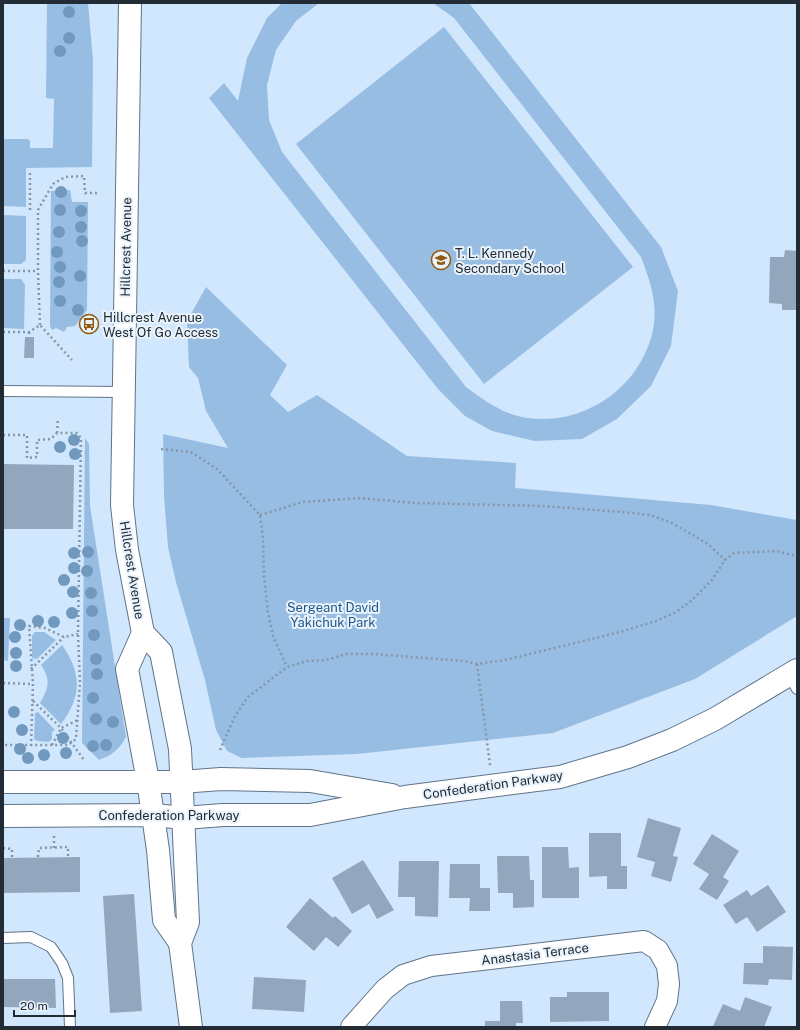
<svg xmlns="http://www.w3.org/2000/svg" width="800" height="1030" font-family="'Public Sans',sans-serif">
  <rect width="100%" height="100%" fill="#d0e7fe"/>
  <g fill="#98bde3">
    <polygon points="47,3 88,3 93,60 92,167 26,168 26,207 3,206 3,139 28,139 30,141 30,148 53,148 54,99 46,98"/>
    <path d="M282 3H319L296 21 276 50 267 85 269 120 282 152 466 387C485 401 504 415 528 418 587 426 645 384 654 324 657 300 649 278 641 257L454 18 433 3H469L661 247 678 291 671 346 651 386 617 419 582 439 535 441 492 431 465 416 438 389 209 98 224 83 238 101 247 58 267 18Z"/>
    <polygon points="444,27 633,267 484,384 296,144"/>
    <polygon points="70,190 72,202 88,202 87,310 75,326 67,327 64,332 56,328 52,330 50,326 51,191"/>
    <polygon points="3,215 26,216 26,260 21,264 3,264"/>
    <polygon points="3,279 21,279 25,285 24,329 3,328"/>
    <polygon points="206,287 287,365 270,395 288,412 317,395 407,456 516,463 515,488 711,505 797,520 797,616 695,679 553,733 357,754 242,758 227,751 216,730 205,680 176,582 168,547 164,496 163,434 228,448 206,411 198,378 189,367 187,321"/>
    <path d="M85 438 89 444 90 506 126 737C119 750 112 755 99 760L82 743Z"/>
    <polygon points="3,618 10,618 8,661 3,660"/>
    <polygon points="35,632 44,632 56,640 37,659 32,658 32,636"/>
    <path d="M62 645C82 673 82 697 61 724L40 703C49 688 51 680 41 665Z"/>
    <polygon points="38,712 55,730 52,732 52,739 49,742 37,741 34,739 35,713"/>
  </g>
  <g fill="#92a7bd">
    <polygon points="785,250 797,251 797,310 782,310 782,304 769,303 770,257 784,257"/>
    <polygon points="25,337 34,337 34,358 24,358"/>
    <polygon points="3,464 74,465 73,529 3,529"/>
    <polygon points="648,818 681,828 673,856 678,857 671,882 651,876 655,862 637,857"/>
    <polygon points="589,833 621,833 621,866 627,866 627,889 607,889 607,876 589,877"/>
    <polygon points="712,834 739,851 723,877 729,881 717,900 699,889 709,874 693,864"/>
    <polygon points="542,847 568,847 569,868 579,867 579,898 542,898"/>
    <polygon points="497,856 529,856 530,880 534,880 534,907 513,908 513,893 498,893"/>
    <polygon points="80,857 80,892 3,893 3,858"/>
    <polygon points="363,860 394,910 377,919 369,904 352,914 332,878"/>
    <polygon points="399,861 439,861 438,917 415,916 415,897 398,897"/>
    <polygon points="450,864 480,864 480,888 490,888 490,911 469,911 470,898 449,898"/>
    <polygon points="768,885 786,912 757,932 747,917 736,924 723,905 747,890 751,896"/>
    <polygon points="134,894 142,1011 110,1013 103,896"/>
    <polygon points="310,898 333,918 335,916 352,931 338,947 326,937 314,951 286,927"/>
    <polygon points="763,946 793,947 792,980 769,979 768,985 743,984 744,963 763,963"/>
    <polygon points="254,977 306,980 304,1012 252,1009"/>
    <polygon points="3,979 55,979 56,1008 3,1007"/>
    <polygon points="567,992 609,992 609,1021 550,1022 550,997 567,997"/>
    <polygon points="745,997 772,1007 764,1027 713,1026 723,1004 740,1011"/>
    <polygon points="500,1001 522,1001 523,1023 516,1023 516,1027 485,1027 485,1021 500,1021"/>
  </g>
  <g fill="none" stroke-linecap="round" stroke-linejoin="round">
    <g stroke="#607488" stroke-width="12">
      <g id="lane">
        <polyline points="3,391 124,392"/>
        <polyline points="789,675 797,689"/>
        <polyline points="3,938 31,937 51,947 62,963 68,978 70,1027"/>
      </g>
    </g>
    <g stroke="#607488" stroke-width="22">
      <polyline id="street" points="351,1027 385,989 403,975 431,966 644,941 658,950 667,966 669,984 667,1001 655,1027"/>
    </g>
    <g stroke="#607488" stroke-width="24">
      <g id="secondary">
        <polyline points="130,3 122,505 127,550 143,633 161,652 180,749 188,922 180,943 191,1027"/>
        <polyline points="143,633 127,669 148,781 158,850 164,920 180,943"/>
        <polyline points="3,782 181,782 221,779 310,781 392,795"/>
        <polyline points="3,816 153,815 184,818 223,815 310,815 405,797 560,777 628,757 672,740 715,719 797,670"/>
      </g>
    </g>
    <g stroke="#8596a7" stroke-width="2.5" stroke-dasharray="2 3" stroke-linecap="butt">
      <polyline points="30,210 30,171"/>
      <polyline points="3,271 38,271"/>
      <polyline points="40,325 38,271 38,210 53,184 65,177 84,176 85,193 97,193"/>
      <polyline points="3,332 29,332 40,325 72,360"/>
      <polyline points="29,332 29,337"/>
      <polyline points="57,433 58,418"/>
      <polyline points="3,435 27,435 27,458 37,457 37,440 51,439 57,433 77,433 81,438 78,634 80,683 76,739 68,745 3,745"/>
      <polyline points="161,449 191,452 217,469 260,515 263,538 264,576 268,612 273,636 287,667"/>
      <polyline points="260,515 303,502 360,498 414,503 543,506 622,512 650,515 672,523 708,544 725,560"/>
      <polyline points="477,664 490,765"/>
      <polyline points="31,669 64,637"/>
      <polyline points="3,683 33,684"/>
      <polyline points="33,701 61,728 84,760"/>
      <polyline points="52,745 61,728 78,720"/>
      <polyline points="31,746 33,684 29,626 45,628 64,637 78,634"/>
      <polyline points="220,750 235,716 248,697 287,667 307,661 326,660 347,654 374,654 464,661 477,664 505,660 620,632 656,621 676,612 691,601 712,580 725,560 734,553 776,551 797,556"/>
      <polyline points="54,836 54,848"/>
      <polyline points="3,848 12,849 12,857"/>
      <polyline points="38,857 39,848 68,847 68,857"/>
    </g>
    <use href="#lane" stroke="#fff" stroke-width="10"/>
    <use href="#street" stroke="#fff" stroke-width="20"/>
    <use href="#secondary" stroke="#fff" stroke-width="22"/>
  </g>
  <g fill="#7199be">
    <circle cx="69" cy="12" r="6"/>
    <circle cx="69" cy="38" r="6"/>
    <circle cx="60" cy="51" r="6"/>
    <circle cx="61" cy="192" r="6"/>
    <circle cx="60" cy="210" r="6"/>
    <circle cx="81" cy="211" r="6"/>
    <circle cx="81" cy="227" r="6"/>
    <circle cx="59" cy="232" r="6"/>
    <circle cx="82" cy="241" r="6"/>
    <circle cx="57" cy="252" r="6"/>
    <circle cx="60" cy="267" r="6"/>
    <circle cx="80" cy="276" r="6"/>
    <circle cx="59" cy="282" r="6"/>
    <circle cx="60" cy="301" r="6"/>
    <circle cx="78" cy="310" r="6"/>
    <circle cx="74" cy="440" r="6"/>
    <circle cx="60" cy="447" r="6"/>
    <circle cx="75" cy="454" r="6"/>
    <circle cx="88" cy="552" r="6"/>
    <circle cx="74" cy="553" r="6"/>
    <circle cx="74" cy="568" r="6"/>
    <circle cx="87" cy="571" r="6"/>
    <circle cx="64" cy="580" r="6"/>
    <circle cx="73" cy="592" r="6"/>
    <circle cx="91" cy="593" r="6"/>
    <circle cx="92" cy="611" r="6"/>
    <circle cx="72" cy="613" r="6"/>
    <circle cx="38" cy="621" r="6"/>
    <circle cx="54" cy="622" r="6"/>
    <circle cx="20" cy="625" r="6"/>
    <circle cx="94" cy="635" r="6"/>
    <circle cx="15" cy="637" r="6"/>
    <circle cx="16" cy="653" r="6"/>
    <circle cx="96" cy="659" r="6"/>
    <circle cx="16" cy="666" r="6"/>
    <circle cx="97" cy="674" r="6"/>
    <circle cx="93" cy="698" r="6"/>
    <circle cx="14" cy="712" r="6"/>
    <circle cx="96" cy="719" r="6"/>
    <circle cx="113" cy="722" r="6"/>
    <circle cx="22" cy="730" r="6"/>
    <circle cx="63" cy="738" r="6"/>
    <circle cx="106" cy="745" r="6"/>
    <circle cx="93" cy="746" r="6"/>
    <circle cx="20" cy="749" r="6"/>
    <circle cx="66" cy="753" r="6"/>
    <circle cx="44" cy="755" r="6"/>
    <circle cx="28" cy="758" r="6"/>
  </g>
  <defs>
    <g id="school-ring" transform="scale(1)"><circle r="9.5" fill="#e9f3fc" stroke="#905b0e" stroke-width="1.5"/><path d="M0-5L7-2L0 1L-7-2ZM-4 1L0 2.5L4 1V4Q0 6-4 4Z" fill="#905b0e"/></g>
    <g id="bus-ring" transform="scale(1)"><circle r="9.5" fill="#e9f3fc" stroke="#905b0e" stroke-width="1.5"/><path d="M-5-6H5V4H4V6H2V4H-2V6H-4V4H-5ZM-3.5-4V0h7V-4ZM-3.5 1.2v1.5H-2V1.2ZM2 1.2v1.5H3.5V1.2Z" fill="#905b0e"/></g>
  </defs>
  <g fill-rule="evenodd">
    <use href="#school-ring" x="441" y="260"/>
    <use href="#bus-ring" x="89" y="324"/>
  </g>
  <g text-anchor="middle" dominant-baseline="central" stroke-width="4" stroke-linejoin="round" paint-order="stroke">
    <g font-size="13" fill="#232c35" stroke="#e9f3fc">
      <text transform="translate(126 247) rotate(-89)">Hillcrest Avenue</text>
      <text transform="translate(132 570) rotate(81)">Hillcrest Avenue</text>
      <text transform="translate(493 785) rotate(-8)">Confederation Parkway</text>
      <text x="169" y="815">Confederation Parkway</text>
      <text transform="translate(535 954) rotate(-7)">Anastasia Terrace</text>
    </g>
    <g font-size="13" fill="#232c35" stroke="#e9f3fc" text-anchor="start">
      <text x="455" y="253">T. L. Kennedy<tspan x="455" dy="15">Secondary School</tspan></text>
      <text x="103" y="317">Hillcrest Avenue<tspan x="103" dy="15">West Of Go Access</tspan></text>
    </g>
    <g font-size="13" fill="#23598a" stroke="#e9f3fc">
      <text x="333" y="607">Sergeant David<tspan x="333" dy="15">Yakichuk Park</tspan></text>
    </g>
  </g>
  <rect width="800" height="1030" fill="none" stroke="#232c35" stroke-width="8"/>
  <path d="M14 1010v6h61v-6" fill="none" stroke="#232c35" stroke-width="2"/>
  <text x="20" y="1010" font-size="12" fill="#232c35" stroke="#e9f3fc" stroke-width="3" paint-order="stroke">20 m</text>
</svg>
